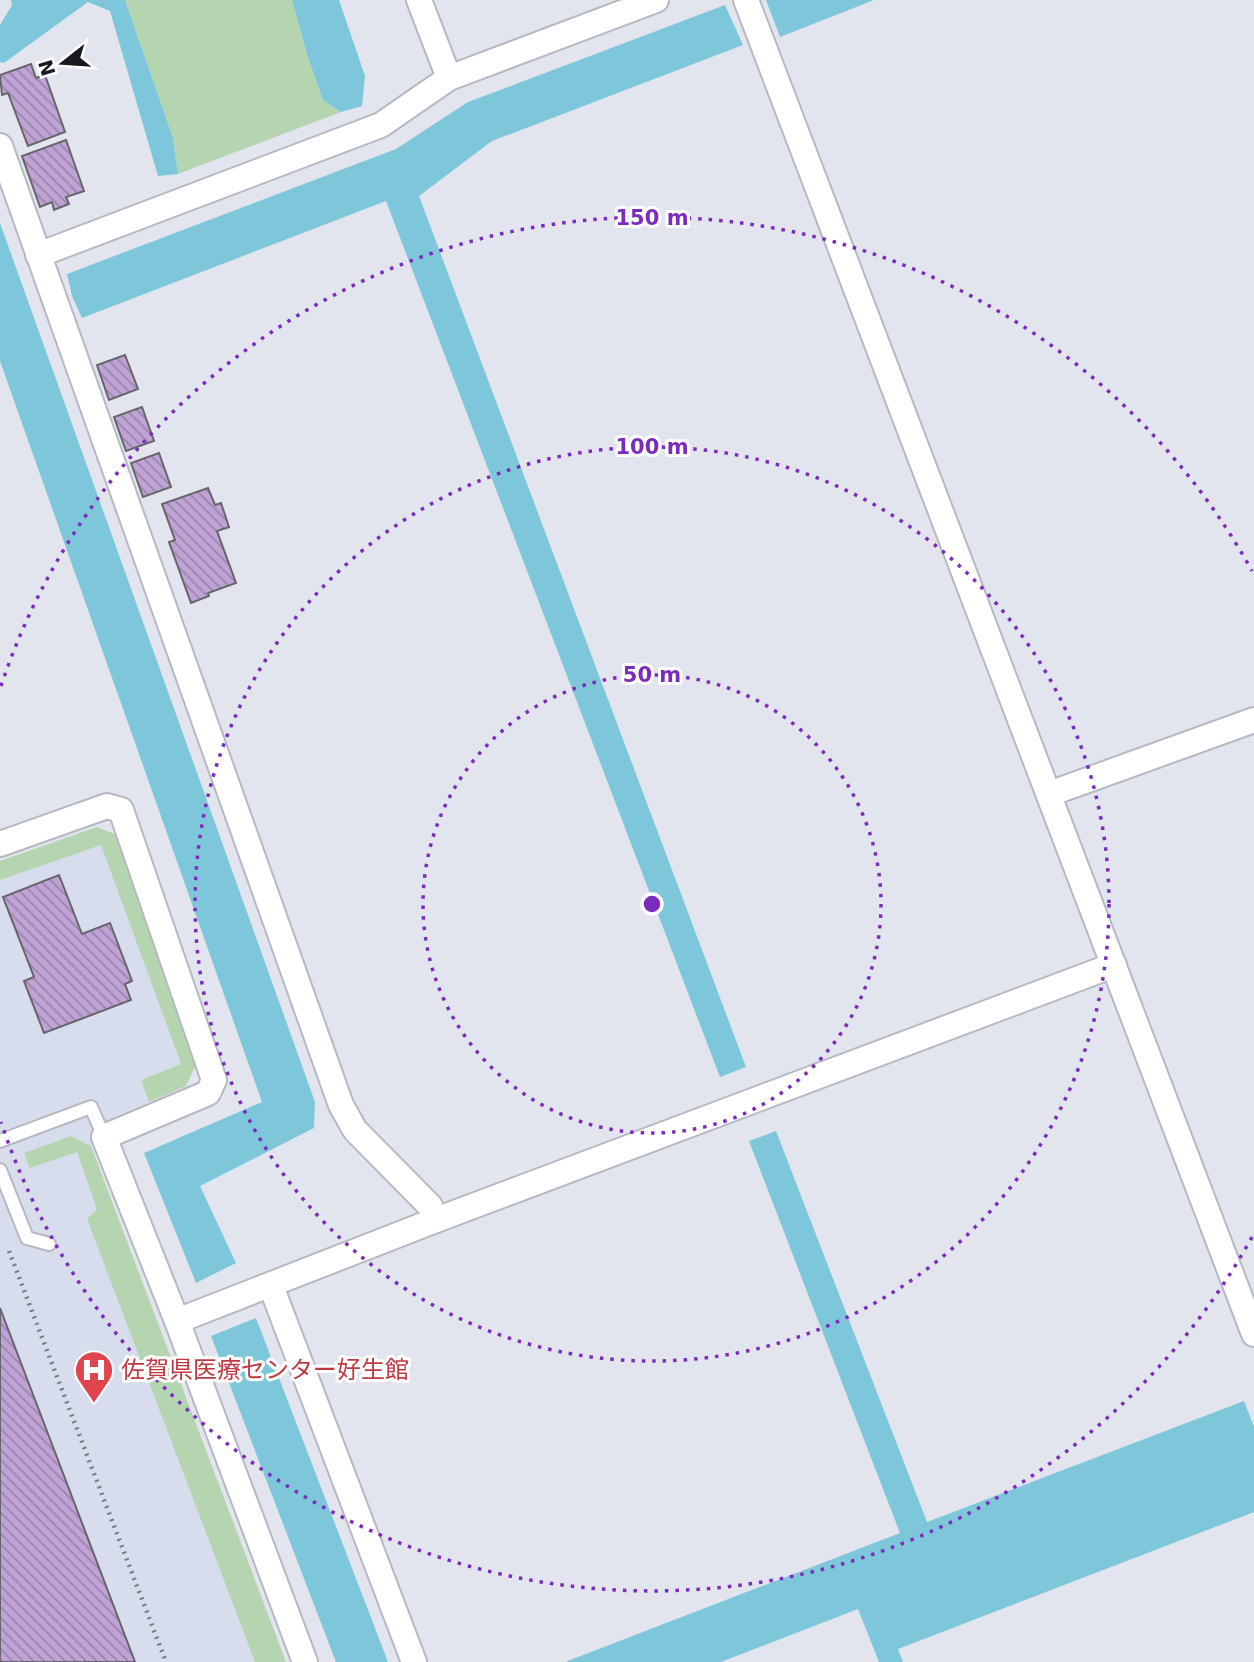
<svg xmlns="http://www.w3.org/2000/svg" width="1254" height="1662" font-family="'DejaVu Sans','Noto Sans JP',sans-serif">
  <defs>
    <pattern id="building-back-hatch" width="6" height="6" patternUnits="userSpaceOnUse" patternTransform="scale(1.75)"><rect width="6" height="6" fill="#bfa3d5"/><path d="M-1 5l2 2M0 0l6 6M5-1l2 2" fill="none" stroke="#9a84ac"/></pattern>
  </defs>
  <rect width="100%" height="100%" fill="#e2e5ed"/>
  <polygon fill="#d8dded" points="97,827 197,1062 186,1086 117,1115 91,1146 286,1662 0,1662 0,861"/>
  <g fill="#b5d5b1">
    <polygon points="125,0 292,0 308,58 323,100 341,112 178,174 173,138"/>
    <polygon points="97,827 117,835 197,1062 186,1086 149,1102 141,1080 181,1064 101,845 0,880 0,861"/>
    <polygon points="71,1136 91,1146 286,1662 255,1662 87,1219 97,1209 77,1152 30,1168 24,1153"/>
  </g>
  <g fill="#7ec7da">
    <polygon points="11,0 125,0 173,138 178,174 158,176 110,11 88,2 4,63 0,62 0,25 12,5"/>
    <polygon points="292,0 339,0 365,76 362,106 341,112 323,100 308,58"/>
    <polygon points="766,0 874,0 780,37"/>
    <polygon points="725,5 743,45 492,141 419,196 746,1067 720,1077 386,201 82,318 72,296 67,274 396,149 468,102"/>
    <polygon points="0,223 315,1102 314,1128 200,1186 236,1263 196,1283 144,1153 262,1102 0,361"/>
    <polygon points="776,1131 927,1522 1244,1401 1254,1427 1254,1512 898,1649 903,1662 879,1662 858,1609 721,1662 565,1662 900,1533 749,1141"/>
    <polygon points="256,1318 388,1662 336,1662 211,1336"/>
  </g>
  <g fill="url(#building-back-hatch)" stroke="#68646b" stroke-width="2">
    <polygon points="31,64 36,78 45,75 65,132 28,146 8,93 2,95 0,75"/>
    <polygon points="66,140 84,191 66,197 69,204 54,210 52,202 40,207 22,156"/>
    <polygon points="125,355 138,389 109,400 97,365"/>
    <polygon points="142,407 154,441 126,451 114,417"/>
    <polygon points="159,453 171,487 143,497 131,463"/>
    <polygon points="208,488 215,505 221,503 229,527 217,531 236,583 208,593 209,596 191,603 169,542 175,540 162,504"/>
    <polygon points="59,875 82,934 110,923 132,981 125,984 131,1000 44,1033 24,981 34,977 3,897"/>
    <polygon points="0,1308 135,1662 0,1662"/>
  </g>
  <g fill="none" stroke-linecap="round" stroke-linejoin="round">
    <g stroke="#b6b9c1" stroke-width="16">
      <g id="service">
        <polyline points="0,1141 91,1107 104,1137"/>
        <polyline points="0,1170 27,1238 49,1244"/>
      </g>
    </g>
    <g stroke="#b6b9c1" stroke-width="28">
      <g id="minor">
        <polyline points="419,0 449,78"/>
        <polyline points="746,0 1254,1334"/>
        <polyline points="0,146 341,1105 355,1130 430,1206 436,1220"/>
        <polyline points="38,255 381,125 449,78 656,0"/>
        <polyline points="1049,794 1254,720"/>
        <polyline points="0,844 107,806 121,810 214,1080 208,1093 104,1137 177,1321 305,1662"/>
        <polyline points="271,1286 414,1662"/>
        <polyline points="177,1321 436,1220 1114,965"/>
      </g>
    </g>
    <polyline stroke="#7a7c82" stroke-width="4.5" stroke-dasharray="2 5" stroke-linecap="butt" points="9,1251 166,1662"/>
    <use href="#service" stroke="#fff" stroke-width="12"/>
    <use href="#minor" stroke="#fff" stroke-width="24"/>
  </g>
  <g fill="none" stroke="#7b2cbf" stroke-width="3.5" stroke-dasharray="3.5 7">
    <circle cx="652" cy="904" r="229"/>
    <circle cx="652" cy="904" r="457"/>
    <path d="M1252 1237A686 686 0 0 1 1 1122M1 686A686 686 0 0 1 1252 571"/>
  </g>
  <defs>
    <g id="hospital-pin" transform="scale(2.0125)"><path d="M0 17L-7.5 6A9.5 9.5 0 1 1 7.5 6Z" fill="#e0444e" stroke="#fff"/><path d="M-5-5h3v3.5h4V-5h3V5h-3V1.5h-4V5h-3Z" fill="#fff"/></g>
  </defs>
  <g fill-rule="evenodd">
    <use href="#hospital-pin" x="94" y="1370"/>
  </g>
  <g text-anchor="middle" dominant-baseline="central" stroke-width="6" stroke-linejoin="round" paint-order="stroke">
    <g font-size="24" fill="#be3a42" stroke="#fff" text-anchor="start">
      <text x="121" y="1370">佐賀県医療センター好生館</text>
    </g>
  </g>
  <circle cx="652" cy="904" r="10" fill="#7b2cbf" stroke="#fff" stroke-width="3.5"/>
  <g font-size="21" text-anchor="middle" font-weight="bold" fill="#7b2cbf" stroke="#fff" stroke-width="6" stroke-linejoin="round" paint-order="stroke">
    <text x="652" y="225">150 m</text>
    <text x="652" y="454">100 m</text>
    <text x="652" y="682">50 m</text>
  </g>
  <g transform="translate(63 63) rotate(253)" stroke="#ffffff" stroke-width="5" paint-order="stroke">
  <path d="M0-5L12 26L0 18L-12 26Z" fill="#18191c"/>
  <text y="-10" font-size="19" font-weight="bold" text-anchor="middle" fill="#18191c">N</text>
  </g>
</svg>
